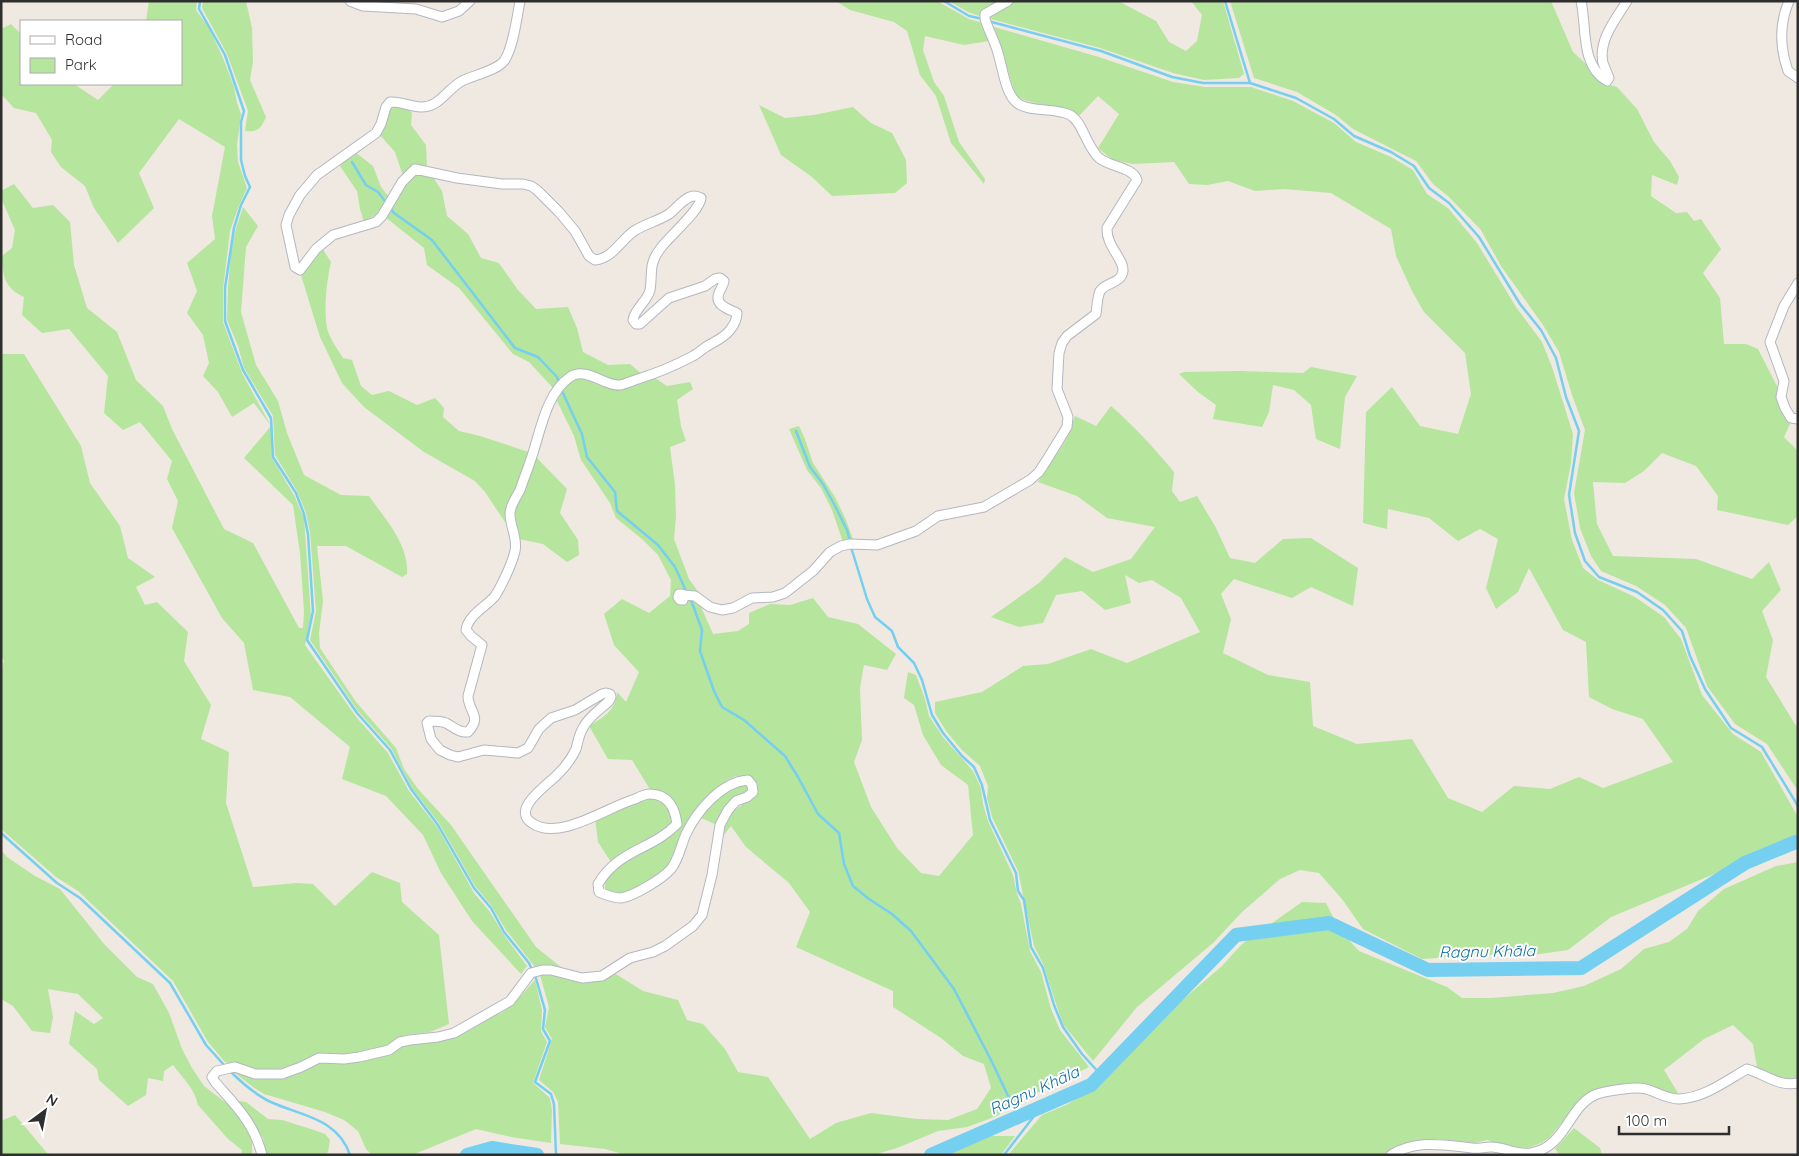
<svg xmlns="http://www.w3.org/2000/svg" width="1799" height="1156" font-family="Quicksand,sans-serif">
  <rect width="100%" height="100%" fill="#efe9e1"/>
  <g fill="#b6e59e">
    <path d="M149 1H197L196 10 209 28 223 58 234 87 237 103 241 114 237 145 238 162 247 188 238 208 230 231 223 289V322L242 373 271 426 272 458 295 497 304 518 311 616 305 645 357 718 388 753 409 791 438 828 474 893 490 912 504 935 527 966 521 974 472 921 441 873 423 835 386 796 342 779 350 747 290 697 253 690 244 643 222 618 172 528 178 501 167 479 172 461 140 422 123 430 104 413 108 376 69 329 42 333 22 315 24 297C4 288 3 276 2 256L12 248 15 230 1 198V191L14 184 33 208 53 205 70 222 74 265 87 308 117 332 136 380 163 406 172 429 224 529 253 543 299 628H303L304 611 300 553 293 505 244 458 271 426 254 403 232 417 218 392 203 376 209 363 203 335 187 313 197 291 187 263 215 239 212 216 225 147 179 119 139 173 154 208 118 243 94 208 85 186 61 167 51 152 52 140 36 113 14 108 1 94V29L11 24 21 34V84H74L98 100 114 84H181V21H146Z"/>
    <path d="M203 1H246L252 28 253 62 250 80 266 117C261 129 258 132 245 131L248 111 227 54 202 8Z"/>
    <polygon points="836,1 937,1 969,19 983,23 989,41 964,45 925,36 923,50 934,82 944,96 959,142 985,179 984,184 951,143 936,96 920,75 907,31 894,22 850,10"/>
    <polygon points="949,1 1003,1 982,17 968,12"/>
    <polygon points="1014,1 1118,1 1156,21 1169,42 1186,51 1197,41 1202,15 1191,1 1223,1 1244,74 1239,78 1204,80 1173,73 1100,48 991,19 991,16"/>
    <polygon points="1230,1 1551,1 1573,52 1585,63 1599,82 1617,87 1637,109 1654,142 1670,161 1679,177 1677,185 1652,175 1651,196 1676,213 1687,212 1694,221 1701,219 1721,249 1703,273 1720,298 1724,344 1746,344 1758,349 1779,390 1778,404 1784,416 1791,422 1784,437 1798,451 1798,516 1788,525 1717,510 1718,496 1696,466 1662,453 1644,471 1625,483 1593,482 1597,524 1613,556 1696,559 1752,579 1769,562 1781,590 1762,611 1773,640 1766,677 1798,729 1798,791 1767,744 1735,724 1707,686 1686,628 1665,605 1636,586 1601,571 1591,556 1580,528 1574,493 1585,430 1572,395 1559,352 1543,325 1501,266 1481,230 1449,197 1433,184 1416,161 1353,129 1336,115 1297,92 1254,78"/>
    <path d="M994 27 1099 57 1173 82 1205 87H1251L1293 101 1334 123 1356 142 1391 157 1413 170 1427 194 1448 208 1477 243 1516 307 1542 342 1552 367 1573 434 1571 463 1564 499 1572 540 1583 568 1598 580 1635 597 1664 617 1681 639 1702 695 1733 734 1761 752 1798 817V833L1743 862 1611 917 1568 950 1540 954 1478 955 1422 959 1363 929 1342 899 1319 873 1300 870 1280 879 1242 912 1213 943 1137 1007 1093 1061 1063 1024 1055 1001 1043 964 1034 946 1018 871 992 817 987 798 988 786 980 766 962 750 946 731 935 713V702L982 692 1023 666 1048 664 1091 649 1127 663 1200 632 1181 598 1152 580 1139 583 1125 575 1131 603 1105 610 1082 591 1056 595 1043 623 1019 627 991 617 1039 583 1065 557 1093 572 1131 559 1155 527 1107 518 1077 496 1038 482 1066 440 1075 416 1096 426 1111 406C1134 426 1154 448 1174 472L1172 491 1180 502 1197 496 1215 526 1230 558 1255 563 1283 539 1311 538 1358 568 1353 606 1311 587 1292 598 1234 579 1221 594 1231 619 1223 653 1268 675 1310 682 1313 726 1357 744 1412 739 1448 798 1482 812 1514 786 1550 789 1579 777 1603 788 1673 762 1643 719 1612 709 1589 697 1586 642 1563 630 1529 568 1518 592 1496 609 1486 588 1498 539 1480 529 1458 541 1429 518 1388 509 1387 529 1363 523 1366 412 1392 387 1420 426 1458 434 1471 394 1465 353 1424 312 1412 291 1396 256 1391 229 1331 193 1285 189 1255 191 1228 181 1207 185 1189 184 1174 162 1133 164 1113 160 1098 148 1119 114 1098 96 1079 116C1059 104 1036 107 1016 96Z"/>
    <polygon points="759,105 785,118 814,115 853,107 871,123 892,133 906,160 907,183 895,193 832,196 812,177 781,155"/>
    <polygon points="389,106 405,106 412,113 411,125 426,145 427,167 417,164 411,168 403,176 395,152 379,134"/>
    <path d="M355 152 373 166 381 187 389 197C382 209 376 216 364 222L360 209 357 191 338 163Z"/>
    <polygon points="416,172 431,174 442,191 447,216 468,234 481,258 499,263 518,290 536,309 568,307 577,328 583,352 608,365 630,364 642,374 617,383 586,373 554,389 529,362 513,354 459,288 427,265 424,248 384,216 404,184"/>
    <path d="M243 207 258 226 246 247 241 312 256 365 278 401 287 433 304 475 341 495 369 496C385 519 409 544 407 574L402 577 346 546H317L323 601 319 633 320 648 356 702 396 748 404 769 418 789 451 825 536 947 562 968 546 965 535 967 506 930 491 905 475 886 439 823 412 788 391 748 358 711 310 640 316 611 310 532 306 513 297 491 275 455 273 416 244 368 238 346 227 320 228 287 231 253 236 228Z"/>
    <path d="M322 248 331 262C327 279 322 317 329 334 332 342 338 350 343 358L352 360 361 386 372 395 389 391 417 405 435 398 444 408 443 417 459 431 480 436 529 452 505 522 485 492 475 481 424 452 364 407 342 383 320 337 301 275 305 267Z"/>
    <polygon points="1,354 24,354 81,446 90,483 120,526 128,558 155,577 136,587 145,605 157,602 188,632 184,661 211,705 201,739 229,752 226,803 253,887 296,883 313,884 335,906 372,872 400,883 402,902 439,935 449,1024 430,1032 406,1035 395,1039 383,1048 362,1053 337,1056 321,1054 311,1056 295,1064 279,1069 245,1070 225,1062 208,1042 173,981 78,891 56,877 1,829 1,672 4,660 1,657"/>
    <polygon points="1311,367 1357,376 1345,397 1340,449 1316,439 1311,405 1294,390 1273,385 1269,412 1262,427 1213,419 1216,405 1198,392 1179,374 1184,372 1240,371 1303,373"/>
    <path d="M586 376 618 390 655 378 667 386 690 382 693 389 677 400 681 426 686 441 670 447 675 485 676 516 674 539 689 579 697 590 702 609 713 634 738 631 749 624V613L770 604 790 605 813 598 828 617 858 624 896 654 887 670 864 665 860 688 862 740 854 762 871 807 897 848 921 873 939 876 973 835 968 785 941 765 923 735 914 705 904 698 908 672 916 675 925 699 929 716 943 737 973 771 981 788 983 804 988 821 1013 875 1017 894 1021 904 1030 951 1041 972 1051 1009 1060 1030 1089 1067 1073 1075 1060 1073 1045 1090 1019 1099 997 1116 967 1127 938 1131 897 1148 873 1155H626L605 1149 560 1144 558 1102 553 1092 539 1080 552 1039 545 1027 549 1007 540 975C558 972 588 987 604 980 607 978 610 975 614 973L643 991 678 1000 687 1020 703 1024 725 1049 738 1072 768 1077 810 1139 836 1123 871 1113 917 1119 948 1120 977 1109 991 1088 984 1064 963 1056 941 1038 893 1007V991L796 947 810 912 789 883 746 847 731 826 719 841C728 811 733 812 756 795L758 786C723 743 685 848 669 867 658 880 640 884 627 895L606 892C603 882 606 877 613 868L672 833 681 822 679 811 674 803 651 791 632 760 608 759 589 726C604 717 616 710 617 692L626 702 639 672 614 645 604 614 622 599 649 613 670 596 671 580 658 555 642 539 616 518 610 503 581 460 574 436 557 401C566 384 567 379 586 376Z"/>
    <polygon points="799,426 805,439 813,463 835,497 846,520 854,542 843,542 832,510 821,488 807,470 789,429"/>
    <polygon points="535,456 567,489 560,513 578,540 579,555 567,562 543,544 519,539 513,511"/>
    <path d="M746 784 748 787 746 792 737 797 717 825 701 818C712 801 726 788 746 784Z"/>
    <path d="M648 797C663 798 671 805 673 820L667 829 611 862 598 842 595 818Z"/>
    <path d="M1 850 7 857 35 876 60 889 104 944 137 977 153 984 169 1013 182 1049 192 1068 204 1086 230 1106 244 1123 252 1140V1155H241L242 1150 228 1139 198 1105C195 1089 182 1077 173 1065L164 1071 163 1081 148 1078 146 1095 128 1106 99 1080 97 1069 69 1044 75 1011 94 1024 103 1018 78 994 48 989 53 1017 50 1033 32 1031 13 1006 1 999Z"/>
    <path d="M1798 862V1080C1780 1081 1770 1078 1757 1067L1753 1044 1733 1025 1704 1039 1664 1070 1678 1093H1666L1653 1087 1641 1084 1620 1085 1597 1091 1577 1105 1550 1137 1541 1143 1528 1148 1500 1145 1488 1140 1474 1143 1439 1139 1424 1140 1403 1144 1382 1155H1008L1042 1115 1066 1105 1089 1091 1105 1078 1130 1050 1172 1009 1222 966 1242 944 1302 902 1326 903 1339 929 1359 951 1447 987 1462 998H1491L1553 993 1584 986 1621 969 1644 949 1669 942 1687 929 1698 911 1724 889 1776 866Z"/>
    <polygon points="535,980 542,1010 541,1031 547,1042 533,1083 550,1098 552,1110 551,1143 511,1137 476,1129 412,1155 372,1155 366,1149 358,1131 344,1120 325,1112 264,1094 253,1087 234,1072 257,1077 320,1062 341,1063 361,1061 382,1056 407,1044 428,1043 446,1040 463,1033 481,1020 501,1013 513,1004"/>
    <polygon points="238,1101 246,1102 268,1119 282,1120 314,1130 325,1134 330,1140 328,1152 325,1155 266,1155 263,1138"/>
    <polygon points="15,1115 47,1153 55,1155 1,1155 1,1121"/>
    <polygon points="1574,1128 1600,1148 1602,1155 1560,1155 1555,1149"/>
    <polygon points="987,1136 1015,1136 1001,1155 949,1155"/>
  </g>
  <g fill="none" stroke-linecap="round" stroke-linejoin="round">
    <g stroke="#75cff0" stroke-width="2.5">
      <polyline points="200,1 199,9 225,55 244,111 241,122 241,160 245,176 250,187 241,205 234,228 225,288 225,321 243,370 271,418 273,457 296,493 304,514 308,534 313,611 307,640 357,713 390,750 411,789 438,825 474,888 491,908 504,932 529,963 532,970"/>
      <polyline points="944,1 969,16 983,19"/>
      <polyline points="1225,1 1250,83"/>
      <polyline points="988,21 1101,51 1172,77 1203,83 1250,83 1296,98 1334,119 1354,136 1391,152 1414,166 1429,188 1449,203 1479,237 1520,304 1541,330 1556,358 1566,397 1579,431 1569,495 1575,533 1585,561 1599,577 1637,592 1663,610 1682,631 1690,656 1705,689 1731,728 1762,747 1798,806"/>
      <polyline points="352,162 366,185 378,192 394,213 432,240 515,348 538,357 557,377 559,384"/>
      <polyline points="561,389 582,434 587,457 615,492 617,511 658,545 675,567 687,593"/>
      <polyline points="796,431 810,467 823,484 834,504 847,530 850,541"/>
      <polyline points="851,547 867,599 875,617 892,631 898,647 914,663 922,680 932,715 943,733 962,756 974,767 982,785 990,820 1016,873 1018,891 1024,900 1031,947 1043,968 1054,1005 1063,1027 1082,1054 1101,1075"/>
      <polyline points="690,597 702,630 700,651 714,691 722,707 744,720 785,756 798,777 818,814 839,833 844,864 853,886 869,899 892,914 911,931 954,989 992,1062 1018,1117"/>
      <polyline points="1,833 57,883 80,898 170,983 206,1045 225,1066"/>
      <polyline points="535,975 545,1010 543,1029 550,1041 535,1082 551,1094 554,1104 556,1155"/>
      <path d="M229 1070C241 1082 256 1096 273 1103 303 1116 338 1119 350 1155"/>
      <polyline points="1004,1155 1041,1107"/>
    </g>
    <g stroke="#75cff0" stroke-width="14">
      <polyline points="467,1155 492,1148 537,1155"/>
      <polyline points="931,1155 1091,1085 1236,935 1329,923 1428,970 1581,968 1745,863 1798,841"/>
    </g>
    <g stroke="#b4b7c1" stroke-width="11">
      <g id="minor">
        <polyline points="350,1 363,6 416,9 442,17 459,11 470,1"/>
        <path d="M1581 1C1587 27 1580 65 1607 81L1609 78C1607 73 1605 68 1603 63 1598 40 1616 19 1627 1"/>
        <path d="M1789 1C1779 24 1780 48 1788 71L1798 78"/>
        <polyline points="1798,283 1784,306 1770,342 1784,381 1781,397 1785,408 1791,418 1798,419"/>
        <path d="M684 595 683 600H680L678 597 679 594H682L684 595 695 596 710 607 722 610 733 608 752 598 773 597 785 593 813 571 830 552 841 546 850 544 877 545 891 540 916 531 938 516 984 507 1030 480 1039 472 1048 458 1067 427 1068 417 1057 389 1059 353 1062 343 1067 336 1096 314C1097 307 1097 298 1100 291 1106 282 1121 284 1123 271 1124 259 1106 246 1107 228L1137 180C1133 167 1110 167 1099 158 1086 146 1083 122 1070 115 1055 107 1026 113 1015 101 1004 90 1002 62 996 47 993 38 988 29 985 19V14L1008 1"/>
        <path d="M262 1155C254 1123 236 1106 215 1082L212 1077 217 1071 235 1067 255 1074H282L301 1067 319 1058 344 1059 359 1057 389 1050 400 1042 410 1040 438 1037 454 1033 510 1001 531 973 542 970H551L582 978 602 976 630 958 653 952 665 946 693 926 702 915 712 875 720 825 728 810 736 801 747 797 753 792 752 785 748 780C721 782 697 811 686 834 681 845 679 859 671 869 662 879 634 896 621 898 613 898 606 895 599 892L598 884C619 849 652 850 677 824 675 808 668 794 650 794 645 794 639 797 635 799 607 807 559 842 532 823 510 809 549 784 558 774 565 767 572 758 576 749 578 742 579 734 583 728 588 717 601 709 609 701L611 697 610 694 606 693 602 694 575 710 551 718 539 729 528 748 518 753 484 750 458 757 450 755 440 750 435 744 431 739 427 723 429 721C435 721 441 721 446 723 454 727 459 733 468 732 483 716 468 712 468 696L482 645 471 636 466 630C468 615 486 607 495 596 502 585 512 564 515 551 518 538 510 527 510 514 510 505 516 498 520 490 523 481 527 471 530 462 540 435 545 394 570 377 586 366 606 387 620 385 625 384 632 381 638 379 657 373 676 365 693 356 699 353 703 348 709 345 716 341 725 337 730 330 734 325 737 319 737 313 728 309 714 305 719 293 721 288 723 286 724 281L720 278 715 279 705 286 669 298 640 324H636L633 320C635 308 647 302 650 290 653 273 648 265 660 249 668 237 700 211 701 198 697 196 694 195 690 197 682 200 676 209 669 214 658 221 645 224 634 231 620 241 613 258 595 260L589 256 575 231 559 212 537 190 531 186 523 184H502L457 178 415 169 402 182 382 216 376 222 333 235 316 249 300 270 295 267 286 225 289 215 300 195 317 175 376 133 381 124 386 107 390 102C401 101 410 107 421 107 440 107 447 89 462 81 474 75 496 71 504 61 513 49 517 17 520 1"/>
        <path d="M1391 1155C1416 1139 1444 1145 1472 1148 1478 1149 1484 1147 1491 1147 1504 1147 1516 1155 1531 1153 1567 1147 1568 1105 1597 1094 1607 1091 1636 1086 1646 1089 1657 1092 1667 1099 1679 1099 1704 1098 1726 1081 1747 1069 1765 1074 1778 1087 1798 1083"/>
      </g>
    </g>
    <use href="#minor" stroke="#fff" stroke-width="9"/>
  </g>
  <g text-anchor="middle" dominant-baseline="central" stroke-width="4" stroke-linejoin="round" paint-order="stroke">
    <g font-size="16" font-style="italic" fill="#0d6fa3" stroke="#fff">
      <text transform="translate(1487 951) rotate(-1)">Ragnu Khāla</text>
      <text transform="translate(1034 1090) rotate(-24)">Ragnu Khāla</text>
    </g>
  </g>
  <rect width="1799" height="1156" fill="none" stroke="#2e2e2e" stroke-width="5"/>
  <rect x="20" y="20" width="162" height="65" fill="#ffffff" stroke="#ababab"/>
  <rect x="30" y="36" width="25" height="8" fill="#ffffff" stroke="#ababab"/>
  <text x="65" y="45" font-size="15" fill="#2e2e2e">Road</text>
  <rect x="30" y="58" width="25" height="15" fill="#b6e59e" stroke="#ababab"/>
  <text x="65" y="70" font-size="15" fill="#2e2e2e">Park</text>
  <g transform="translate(45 1111) rotate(32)" stroke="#ffffff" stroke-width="4" paint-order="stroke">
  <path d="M0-4L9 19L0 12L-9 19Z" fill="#2e2e2e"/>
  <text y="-8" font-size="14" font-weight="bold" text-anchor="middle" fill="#2e2e2e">N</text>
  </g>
  <path d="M1619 1126v8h110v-8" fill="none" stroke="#2e2e2e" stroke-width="2.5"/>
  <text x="1626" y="1126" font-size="15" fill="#2e2e2e" stroke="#ffffff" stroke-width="4" paint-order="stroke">100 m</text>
</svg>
